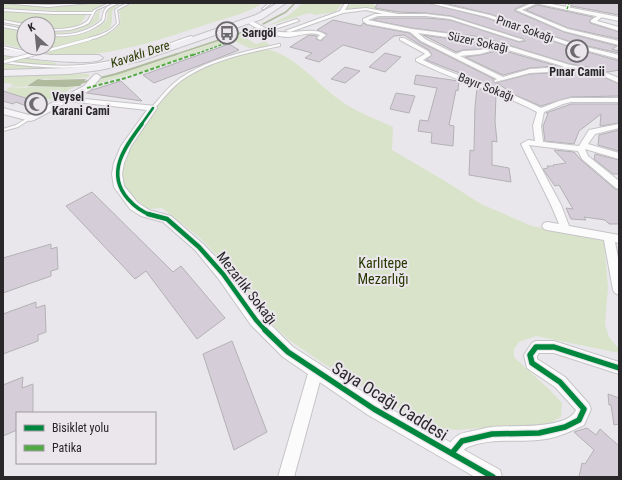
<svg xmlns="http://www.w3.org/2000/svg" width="622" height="480" font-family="'Roboto Condensed',sans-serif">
  <rect width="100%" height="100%" fill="#e9e7eb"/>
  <g fill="#d9e3ca">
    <polygon points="3,3 106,3 90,11 81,12 3,8"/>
    <path d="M134 3H262C248 14 225 18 208 24 158 40 110 58 57 55 39 53 21 48 3 44V28L24 32V48H48V37C67 38 95 36 107 19L108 9 119 4 112 11V22L110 28 96 35 98 37C111 33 125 28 119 12L120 9Z"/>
    <polygon points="303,3 343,3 335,12 316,15 309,13 267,26 289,15"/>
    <polygon points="352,3 369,3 400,14 365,8 347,11 346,9"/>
    <path d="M102 8 99 13V20C85 32 66 34 48 33V31C60 33 82 31 91 22 96 17 95 11 102 8Z"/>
    <path d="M3 11 86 15C85 17 83 21 81 23 73 30 57 29 48 28V24H31L3 20Z"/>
    <polygon points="257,28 270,33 265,35 259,34 246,38 256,44 266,41 270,47 249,48 232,40 154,68 95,84 99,80 170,58"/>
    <path d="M265 49C293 53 318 85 341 101 356 112 376 119 393 127L392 150 445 181 481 204 532 226 604 241 608 287 605 324 609 337 619 349V353L536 336 519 342 514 349V357L551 391 562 403 561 417 543 427 506 426 457 430 426 427 400 409 321 362 289 340 258 311 243 282 199 237 162 208 148 209C140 203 122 188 121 177 120 149 164 91 187 77 210 63 239 53 265 49Z"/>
    <polygon points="3,55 57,63 52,68 3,69"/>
    <polygon points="84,74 89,74 89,77 70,79 38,79 24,87 11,86 13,84 3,83 3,76"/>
    <polygon points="10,87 25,88 27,87 74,87 52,100 41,97 24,97 5,91"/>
  </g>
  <polygon fill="#afbb9c" points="38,79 44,80 86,79 80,86 66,87 27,86"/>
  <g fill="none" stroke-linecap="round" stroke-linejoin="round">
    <g stroke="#afbb9c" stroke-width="1.5">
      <polyline points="263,24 286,12 295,3"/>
      <polyline points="174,55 255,28"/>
    </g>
    <polyline stroke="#afbb9c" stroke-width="2" points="80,83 116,74 177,54"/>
  </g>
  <g fill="#d5ced9" stroke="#b3b1b4">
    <polygon points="378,3 428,3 487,18 570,47 619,61 619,70 608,72 599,69 570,64 482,37 412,28 373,20 378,18 426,18 450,20 519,42 525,41 524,39 451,16 426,13 398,12 375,8"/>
    <polygon points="444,3 528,3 515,9 515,11 564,32 617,46 612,49 619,51 619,53 574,43 490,14"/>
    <polygon points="572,3 619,3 619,15 571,6"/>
    <polygon points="537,5 593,17 590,20 590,23 619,32 619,39 568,28 526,10"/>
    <polygon points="333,20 361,26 363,23 367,25 409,33 420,42 494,79 493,81 495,83 530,74 567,72 570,71 595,73 619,84 619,96 571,97 541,106 515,95 497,83 496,87 426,60 432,55 429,50 404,35 394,36 373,53 343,45 319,62 305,58 312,53 290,47 309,35 317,36 316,39 321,41 327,34 317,30"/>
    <polygon points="423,35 481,43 490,46 480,49 463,50 456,52"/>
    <polygon points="229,44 239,50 154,83 143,75"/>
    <polygon points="501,50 557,66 530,68 503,75 465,57 480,55"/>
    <polygon points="385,53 401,57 385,72 369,67"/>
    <polygon points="345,67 360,71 345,83 331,79"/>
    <polygon points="416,75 459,81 458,91 456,90 449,125 454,126 453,146 431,143 432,133 418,131 420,120 428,121 437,88 414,84"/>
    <polygon points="121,81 142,101 87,93 92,90"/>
    <polygon points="477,88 496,95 495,121 497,142 492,141 492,165 509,168 511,182 469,175 470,150 474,151 475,107"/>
    <polygon points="3,91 32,100 34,99 47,104 36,110 16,102 13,104 3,101"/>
    <polygon points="396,93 415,96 409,113 390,109"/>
    <polygon points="571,104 619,104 619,123 600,126 601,114 579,131 574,144 545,141 543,126 548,114 546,113"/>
    <polygon points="619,130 619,151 598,145 599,135"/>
    <polygon points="554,150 574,152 581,160 615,189 619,190 619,224 609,224 605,220 584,217 586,220 571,219 566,208 573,209 559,185 555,186 543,169 548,168 547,166 554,166 553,165 566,163"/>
    <polygon points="595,154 619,160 619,174 613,174 594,159"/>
    <polygon points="92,192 173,272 181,266 225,318 197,339 146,271 135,279 66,206"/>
    <polygon points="51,244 51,249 57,247 58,269 51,271 51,276 3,293 3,258"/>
    <polygon points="36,302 36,308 45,305 46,332 38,335 38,341 3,354 3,314"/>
    <polygon points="232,341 267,432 234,450 203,354"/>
    <polygon points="23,377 22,388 33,384 33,413 17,413 17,430 3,436 3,385"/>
    <polygon points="608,394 619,398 619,424 614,425 611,405 609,405"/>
    <polygon points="587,428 596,435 600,429 619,446 619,477 579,477 582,463 585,464 594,450 574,432"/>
  </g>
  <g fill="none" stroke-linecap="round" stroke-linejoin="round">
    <g stroke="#c5c4c6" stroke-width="2">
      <g id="service">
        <polygon points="4,3 48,5 90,3 48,7"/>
        <path d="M109 3H112L96 10 89 23 83 26 70 30 48 31V29C59 29 77 29 86 22 89 20 90 16 92 14H53L3 11V9L53 12H92L94 10Z"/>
        <path d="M116 3H119C113 6 107 7 105 14 105 16 105 18 104 20 103 22 99 25 97 26 83 36 65 37 48 36V34C68 36 87 33 102 20 104 9 105 6 116 3Z"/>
        <path d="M127 3H130L117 10 119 23C112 32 100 38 89 40V38C100 35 110 32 117 23L115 10 119 7Z"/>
        <polygon points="269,3 271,3 264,9 262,9"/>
        <polygon points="3,20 24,24 24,26 3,22"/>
        <polygon points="3,25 24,29 24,31 3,27"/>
        <path d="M191 36 193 37C183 42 170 45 158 49 133 58 107 65 80 67 54 69 29 66 3 63V61C29 64 56 67 82 65 120 62 156 48 191 36Z"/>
        <path d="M279 44H280V46C247 53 210 60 182 80 171 88 163 99 154 109L151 108C160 98 168 87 179 79 207 59 246 51 279 44Z"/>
        <polygon points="3,46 29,52 29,53 28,54 3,48"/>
        <polygon points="29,117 32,118 18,127 3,131 3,129 16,125"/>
      </g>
    </g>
    <g stroke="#c5c4c6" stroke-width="2">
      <g id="minor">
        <path d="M345 3H349L345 10 366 8 398 14H426L451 17 524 40 519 41 450 19 426 16H378L368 20 412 29 482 38 570 65 599 70 619 78V83L595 72 570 69 567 71 530 73 495 82 494 81 497 79 421 41 410 32 367 24 363 21V19L375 14H383L366 10 343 13 290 32 285 31 340 11ZM418 33 481 42 496 46 480 50 463 51 456 54 425 39ZM501 48 559 65 564 67 530 69 503 77 460 56 480 54Z"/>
        <polygon points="429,3 437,3 490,15 574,44 619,55 619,59 570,46 487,17"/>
        <polygon points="532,3 538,3 522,10 568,29 619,41 619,45 564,31 516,10"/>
        <polygon points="567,3 571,3 569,9 567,10 565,9"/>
        <polygon points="599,15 603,16 597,21 619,27 619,31 591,22 591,20"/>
        <path d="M297 19 299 21 272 30C290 37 312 25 326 35L320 40 317 38 320 35C309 31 299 36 289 37 275 37 257 30 246 21L250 20 267 29Z"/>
        <path d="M400 38H404L428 51 431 55 423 60C461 79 503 88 541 108L559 101 571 98H619V102H571L563 104 544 112 541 126 543 142 579 146 589 130 619 124V128L595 134 588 144 619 153V159L585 149 588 156 619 181V189L616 188 582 159 578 151 529 145 561 205 569 226 619 235V243L615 242 619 263V295L615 293 613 290 604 240 547 230 544 229 542 226 544 223 547 222 559 224 551 205 521 144 528 140 535 141 533 126 537 112C498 91 455 81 416 61V59L425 54 424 53 400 40Z"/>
        <path d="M536 341H554L619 362V374L554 353H539L537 356V359L565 377 589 404 591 409 584 425C570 432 554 439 538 440 515 442 490 438 468 447 461 450 459 458 452 460L447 458 445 453C447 447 452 439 457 436 461 433 468 432 472 431 479 430 486 427 493 427 512 425 567 430 576 410L555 387 527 368 524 355 532 343Z"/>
        <polygon points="316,363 321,365 323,370 294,477 278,477 309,370 311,365"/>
      </g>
    </g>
    <g stroke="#c5c4c6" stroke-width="2">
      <g id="tertiary">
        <polygon points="535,3 546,3 619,17 619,21"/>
        <polygon points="64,97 156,106 157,108 131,146 124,163 122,174 124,186 138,203 149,210 171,216 203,244 228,270 261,315 293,347 380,403 500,470 502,477 475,477 368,415 283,357 251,325 218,278 195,250 163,222 141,216 130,209 114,187 112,174 114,163 121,146 147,110 67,101 63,99"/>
      </g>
    </g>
    <g stroke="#c5c4c6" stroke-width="2">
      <polygon id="secondary" points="97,74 101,77 90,90 34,120 30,121 3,114 3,108 29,115 84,86 94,75"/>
    </g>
    <g stroke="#c4c3c5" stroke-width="2">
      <g id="primary">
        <polygon points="278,3 286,3 262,19 140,61 100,70 69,74 3,76 3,70 69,68 100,64 135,57 256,15"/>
        <path d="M3 49 51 55H99L103 58C93 68 20 57 3 55Z"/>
      </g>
    </g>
    <use href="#service" fill="#fcfbfc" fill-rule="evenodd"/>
    <use href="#minor" fill="#fcfbfc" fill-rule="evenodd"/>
    <use href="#tertiary" fill="#fcfbfc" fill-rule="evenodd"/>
    <use href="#secondary" fill="#f7f5f8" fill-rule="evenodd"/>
    <use href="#primary" fill="#f1eef3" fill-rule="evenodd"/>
    <g stroke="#c5c4c6" stroke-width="3.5" stroke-linecap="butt">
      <polyline id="service-bridge-far1" points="31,55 90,39"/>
    </g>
    <g stroke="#c5c4c6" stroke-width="4.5" stroke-linecap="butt">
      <polyline id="service-bridge" points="3,62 34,54"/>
    </g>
    <use href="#service-bridge-far1" stroke="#fcfbfc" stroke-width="2.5"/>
    <use href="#service-bridge" stroke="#fcfbfc" stroke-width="3"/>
    <g stroke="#53aa44" stroke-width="1.5" stroke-dasharray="3 1.5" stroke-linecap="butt">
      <polyline points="567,9 569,3"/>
      <polyline points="193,55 229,42"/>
    </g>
    <polyline stroke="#53aa44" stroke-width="2" stroke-dasharray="4 2" stroke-linecap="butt" points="87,88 126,78 195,54"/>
    <g stroke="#eae6ec" stroke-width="4">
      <polyline id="cycleway-far3" points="141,125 153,108"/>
    </g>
    <g stroke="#eae6ec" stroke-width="5.5">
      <path id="cycleway-far2" d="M142 124C125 147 105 173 128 199 135 207 142 212 151 215"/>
    </g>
    <g stroke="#eae6ec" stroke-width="7">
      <polyline id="cycleway-far1" points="148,214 167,219 199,247 223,274 256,320 266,331"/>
    </g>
    <g stroke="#eae6ec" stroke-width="8">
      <g id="cycleway">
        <polyline points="265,330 288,352 374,409 493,477"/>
        <polyline points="452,453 462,441 492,434 539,433 565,427 579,420 584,409 560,382 532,363 530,355 536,347 554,347 619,368"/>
      </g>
    </g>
    <use href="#cycleway-far3" stroke="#00873e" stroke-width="2.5"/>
    <use href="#cycleway-far2" stroke="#00873e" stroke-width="3.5"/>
    <use href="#cycleway-far1" stroke="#00873e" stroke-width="4.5"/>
    <use href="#cycleway" stroke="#00873e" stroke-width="5.5"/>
  </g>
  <defs>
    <g id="bus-ring" transform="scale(1.15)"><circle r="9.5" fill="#eae6ec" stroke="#6c6a6e" stroke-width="1.5"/><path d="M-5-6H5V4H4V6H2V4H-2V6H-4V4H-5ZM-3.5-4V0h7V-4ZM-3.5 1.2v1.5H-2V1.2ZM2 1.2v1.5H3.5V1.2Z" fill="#6c6a6e"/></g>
    <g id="mosque-ring" transform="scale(1.15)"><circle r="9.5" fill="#eae6ec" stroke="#6c6a6e" stroke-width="1.5"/><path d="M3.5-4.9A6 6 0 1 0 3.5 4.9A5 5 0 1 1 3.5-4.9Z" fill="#6c6a6e"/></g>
  </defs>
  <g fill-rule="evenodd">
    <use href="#bus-ring" x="227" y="33"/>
    <use href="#mosque-ring" x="577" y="51"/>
    <use href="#mosque-ring" x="36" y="104"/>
  </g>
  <g text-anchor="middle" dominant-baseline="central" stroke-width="4" stroke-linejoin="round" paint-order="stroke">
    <g font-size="12" fill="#29272a" stroke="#eae6ec">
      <text transform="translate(525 29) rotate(19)">Pınar Sokağı</text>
      <text transform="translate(478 42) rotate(12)">Süzer Sokağı</text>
      <text transform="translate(486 87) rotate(21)">Bayır Sokağı</text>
    </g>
    <g font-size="12" font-weight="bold" fill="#29272a" stroke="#eae6ec" text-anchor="start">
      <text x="242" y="33">Sarıgöl</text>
      <text x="577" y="72" text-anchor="middle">Pınar Camii</text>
      <text x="52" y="97">Veysel<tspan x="52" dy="14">Karani Cami</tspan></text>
    </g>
    <g font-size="13" font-style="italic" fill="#2d3d07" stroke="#eae6ec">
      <text transform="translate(140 54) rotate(-18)">Kavaklı Dere</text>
    </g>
    <g font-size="14" fill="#283801" stroke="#eae6ec">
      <text x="383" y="263">Karlıtepe<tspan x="383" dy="16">Mezarlığı</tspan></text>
    </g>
    <g font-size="14" fill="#29272a" stroke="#eae6ec">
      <text transform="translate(247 288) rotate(52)">Mezarlık Sokağı</text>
    </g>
    <g font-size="17" fill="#29272a" stroke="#eae6ec">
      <text transform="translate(390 401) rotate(32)">Saya Ocağı Caddesi</text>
    </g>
  </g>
  <rect width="622" height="480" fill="none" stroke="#29272a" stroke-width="8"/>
  <rect x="16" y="412" width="140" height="52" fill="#eae6ec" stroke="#9d9a9e"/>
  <rect x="24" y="425" width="20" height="6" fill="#00873e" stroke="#9d9a9e"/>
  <text x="52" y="432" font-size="12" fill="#29272a">Bisiklet yolu</text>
  <rect x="24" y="445" width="20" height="6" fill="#53aa44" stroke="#9d9a9e"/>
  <text x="52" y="452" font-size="12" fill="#29272a">Patika</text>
  <g transform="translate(36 36) rotate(333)"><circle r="19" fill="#eae6ec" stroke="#9d9a9e"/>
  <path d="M0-3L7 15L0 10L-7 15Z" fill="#6c6a6e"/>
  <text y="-6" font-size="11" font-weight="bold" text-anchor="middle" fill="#29272a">K</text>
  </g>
</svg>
